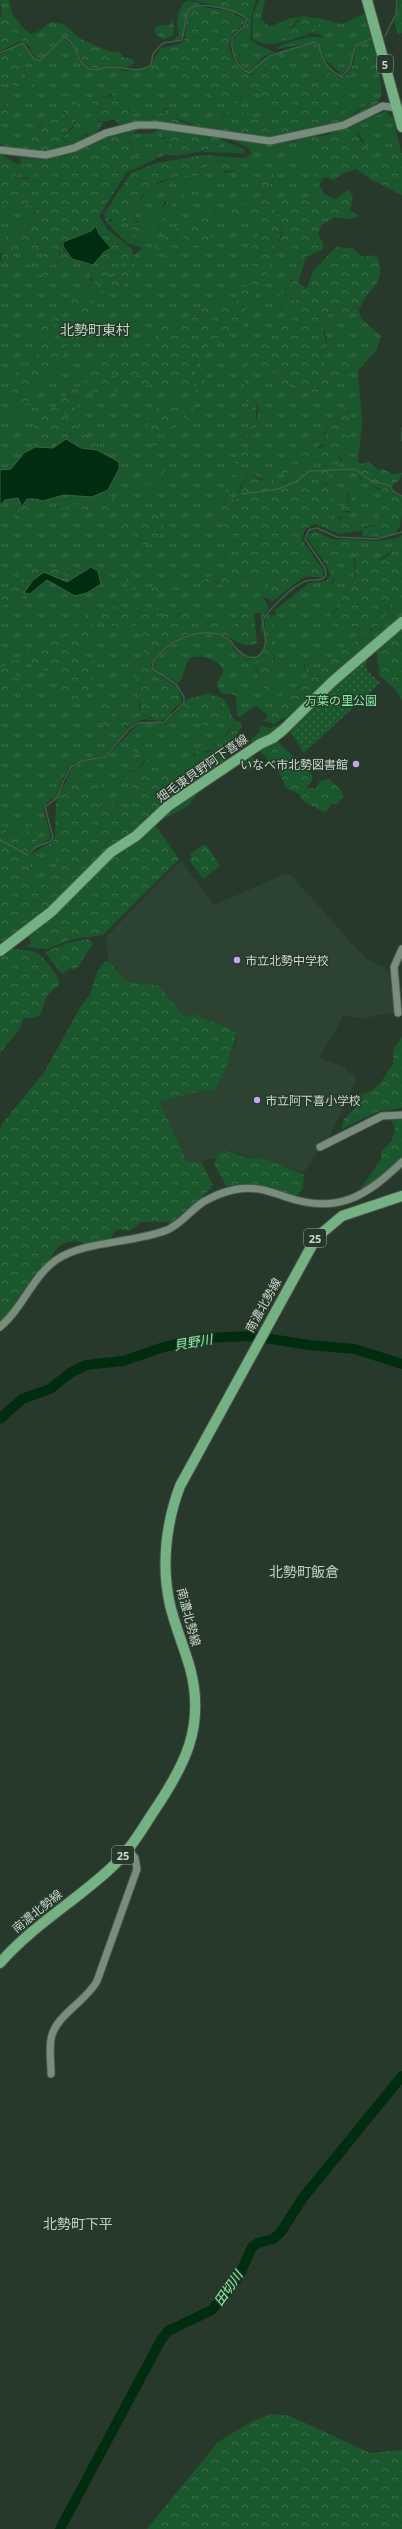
<svg xmlns="http://www.w3.org/2000/svg" width="402" height="2529" font-family="'Noto Sans','Noto Sans JP',sans-serif">
  <defs>
    <pattern id="grass-tufts" width="24" height="20" patternUnits="userSpaceOnUse"><rect width="24" height="20" fill="#1b572d"/><path d="M3 7l-1-3M5 7V3M7 7l1-3M15 17l-1-3M17 17v-4M19 17l1-3" fill="none" stroke="#3b6e4a"/></pattern>
    <pattern id="forest-crowns" width="20" height="18" patternUnits="userSpaceOnUse"><rect width="20" height="18" fill="#1b572d"/><path d="M2 6a3 3 0 1 1 6 0M12 15a3 3 0 1 1 6 0" fill="none" stroke="#3b6e4a"/></pattern>
    <pattern id="park-dots" width="8" height="8" patternUnits="userSpaceOnUse"><rect width="8" height="8" fill="#1b572d"/><path d="M2 2h.1M6 6h.1" fill="none" stroke="#3b6e4a" stroke-width="1.8" stroke-linecap="round"/></pattern>
  </defs>
  <rect width="100%" height="100%" fill="#27392b"/>
  <polygon fill="#2b4330" points="179,862 182,862 214,905 285,874 291,875 366,959 384,967 389,972 394,1012 362,1019 344,1015 319,1058 346,1067 346,1071 354,1075 356,1080 328,1140 319,1143 317,1148 319,1150 304,1172 226,1150 215,1158 193,1163 187,1162 160,1102 205,1090 214,1091 226,1070 237,1038 237,1032 214,1024 211,1020 195,1014 187,1017 184,1016 159,986 126,981 108,961 106,937"/>
  <g fill="url(#grass-tufts)" fill-rule="evenodd">
    <polygon points="0,0 9,0 12,13 8,9 2,18"/>
    <path d="M187 0 202 3 189 8 184 34 178 40 172 39 179 36C178 21 174 12 187 0Z"/>
    <path d="M259 0H265L261 19 269 27 291 18 303 16 270 43 314 33 319 27 318 19 314 17 342 24 364 14 377 57 375 55 356 53 354 58 356 46 370 40 369 39C349 46 354 48 350 67L341 74 322 57 317 42 276 49C281 42 315 34 322 38L323 36 318 33C296 35 274 52 253 39 251 28 253 10 259 0Z"/>
    <path d="M252 15 250 39 258 45 275 52 263 57 249 72C237 64 233 54 233 40L247 24 246 17 249 18Z"/>
    <polygon points="173,19 174,35 163,40 155,33 155,28 160,25 170,25"/>
    <polygon points="51,22 63,24 74,32 70,31 68,36 71,41 64,36 61,37 41,59 37,60 29,48 33,49 34,36 31,33 36,33"/>
    <path d="M63 38C74 43 77 62 91 71L114 67 123 71 137 70 150 67 149 70H171L187 80H197L212 96H221L236 102 240 100 246 89 253 88 264 97 270 119 262 121 241 112 226 113 220 122 202 127 171 117 169 110 164 107 165 115 135 119 128 114 129 108 111 94 103 100 90 103V115L97 122H103L97 133 86 134 73 142 62 141 64 136 73 128 79 115 62 111 68 120V125L65 127 42 124 25 139 24 151 6 147 0 143V122L10 119 7 106 0 98V84C13 81 21 91 34 88L12 48 21 43C30 47 30 59 40 62Z"/>
    <path d="M314 43 318 46C319 59 326 65 336 75H326L312 84 290 67 274 61 258 73 248 74 261 61 283 51Z"/>
    <path d="M378 66 382 94 379 100C367 100 360 114 346 114L345 111 347 107 340 99 350 75 360 67 378 71Z"/>
    <polygon points="385,111 393,118 402,155 395,152 381,164 373,164 366,157 365,143 355,129 361,123"/>
    <path d="M158 130 164 133 162 139 166 143 170 142 173 145 165 155 156 158 148 159 131 153 132 148 127 138C132 129 147 138 158 130Z"/>
    <polygon points="222,140 244,149 245,153 202,152 218,146"/>
    <path d="M291 141 290 143 308 141 313 144 314 147 311 151 299 155V157L313 167 319 181 322 180 319 186 326 195 323 193 299 202 291 198 282 225 278 246 284 252 290 250 296 252 302 268 298 277 291 280 293 289 300 293V297L295 301 291 297 282 301 283 308 289 311 291 319C276 332 252 333 249 355L255 358C241 373 241 399 254 413L252 427 246 434 245 441 251 431 257 428 258 405 250 394 253 371 260 367 268 374 277 372 279 380 287 384 291 383C305 392 318 401 329 382L334 383C339 381 352 367 356 362L338 359 326 372 323 367 327 338 322 325C329 312 334 306 347 316L356 305 362 319 381 336 376 351 358 370 362 423 358 461 360 463H365L359 478 382 492 379 514 375 525 366 526 357 533 358 531 340 517 335 518 334 514 341 511 349 513 354 499 347 493 348 506 343 507 333 503V499L339 492 334 487 322 482V478L334 471 342 460 339 454 348 435 346 432 353 425 349 412 343 411 331 428 325 427 323 432 327 436V444L320 445 315 451 298 456 290 470 319 459 323 461 322 465 317 469 305 471C302 479 297 482 289 485 280 480 264 483 253 474L247 475 240 487 239 496 232 500H223L218 506 219 517 225 532 237 538 227 567 201 582 209 584 214 580 218 584 239 583 241 576 251 579 265 574 269 585 266 597 263 598 266 603 250 613H242L240 621 232 626 178 613 155 618 140 635 145 658 132 666 130 671 137 676V697L140 713 152 719 160 716 162 711 173 710 168 718 161 721 145 719 137 722 128 728 104 756 75 763 68 769 61 782 57 798 50 800 43 808 51 838 27 853 35 842C28 836 23 833 13 831L7 835 0 824V263L14 250 23 251 26 248 30 251 42 250 43 258 52 265 63 260 58 249 63 242C60 257 81 262 91 265L89 266 93 271 90 279 96 284 143 248 127 243 106 222 127 218 139 223 136 216 128 211V208L132 204 141 201C143 182 186 174 202 175L208 164 224 173 235 171 225 161 211 160 209 156 204 155 245 158 252 153 247 146 252 149 264 143ZM274 176 269 186 273 189 272 193 263 192 259 187 260 183ZM168 200 172 211 163 222 159 218 164 203ZM150 223H152L149 230 142 235 135 234 133 225 135 227 142 228ZM114 708 116 719 123 714 130 726C124 729 106 735 103 724 102 719 103 716 100 711Z"/>
    <polygon points="19,157 39,162 38,172 33,177 15,179 23,163 19,164 21,161"/>
    <polygon points="23,204 35,207 35,219 27,224 25,231 12,233 9,237 0,241 0,205 19,207"/>
    <path d="M397 538 396 547 378 561 354 558C356 571 355 587 343 594L340 607 333 612 347 629 355 626 361 631 371 630 376 625 381 628 385 609 390 607 394 599 402 595V619L378 640 369 636 357 641 321 667 313 669 303 664 309 678 306 684 287 691 277 700 268 715 256 706 239 717 237 715 236 696C227 691 219 699 217 682L223 673V669C219 663 213 660 207 658 181 651 189 671 178 683L154 670 153 667C166 639 202 624 230 641L234 650 249 659 259 657 264 651 255 668 261 681 273 692 271 679 274 675C274 655 275 635 271 615H276L275 610 309 583 326 581 327 584 333 583 335 576 333 568 350 552V547L345 539 376 541Z"/>
    <path d="M214 695C234 700 226 714 236 721L227 732 222 748C212 752 203 749 194 754L196 760 194 765 170 773 160 765 145 760 138 769 125 774 133 789 128 799 132 806 131 811 117 809 110 803 101 805 97 803 100 797 101 783 98 781 71 783 70 789 61 792 72 768 82 762 105 758 138 724 145 722 165 723 184 705 183 707 188 711 192 719 200 720 203 724 223 709 218 699Z"/>
    <polygon points="53,841 51,846 58,859 50,885 47,886 27,880 26,877 34,873 26,857"/>
  </g>
  <g fill="url(#forest-crowns)">
    <polygon points="193,0 256,0 252,15 248,18 221,7"/>
    <polygon points="399,0 402,0 402,33 398,34 394,21 397,14"/>
    <path d="M197 6 228 11 244 19V23C240 28 234 32 231 37 225 51 238 69 250 75 259 73 263 67 272 62 285 55 301 78 312 84L331 73 344 77 351 70 356 53 375 55 378 71H370L360 67 350 75 340 99H348L349 103 345 111 347 114 356 113 375 100 380 102 343 123 269 138 137 123 119 125 115 119 103 122 94 120 90 115V103L119 94 128 100V114L135 119 165 115 166 101H169L171 117C186 125 204 129 220 122 224 119 226 113 229 110L247 113 262 121 270 119 264 97 253 88 246 89 237 103 208 94 197 80H187L171 70H148L161 48 180 44 185 39 188 13 191 7Z"/>
    <polygon points="4,9 8,9 25,30 34,36 35,41 33,49 22,41 0,51 0,16 3,18"/>
    <polygon points="303,16 318,19 320,23 317,30 299,37 270,43 271,36 294,26"/>
    <polygon points="70,31 83,40 108,51 119,52 123,57 134,60 134,64 125,68 115,65 96,69 86,66 68,36"/>
    <path d="M12 48 18 55 26 76 33 81 34 88C21 91 13 81 0 84V55Z"/>
    <path d="M68 95H73L80 109C78 126 63 132 62 141L72 142 94 132 95 134C73 148 49 154 24 151L22 148 26 135 39 128 47 120H59L65 126 68 125V120L60 103 62 97Z"/>
    <polygon points="0,98 13,115 10,119 0,123"/>
    <polygon points="370,115 372,117 357,126 357,135 368,149 366,157 373,164 381,164 395,152 402,155 402,195 370,179 356,169 342,174 334,180 326,177 319,181 315,180 313,167 299,157 299,155 311,151 314,147 313,144 308,141 290,143 307,137 328,135"/>
    <path d="M141 128 127 138 132 150 131 153 156 159 126 173 99 216 108 230 132 249 133 255 130 259 96 285 89 275 93 271 89 266 93 265 111 247 99 234 98 227 61 243 58 252 63 259 49 266 43 258 42 250 32 252 26 248 23 251 14 250 8 258 0 263 3 252 0 254V241L15 231H25C28 221 39 218 35 207 27 202 22 207 17 207 12 207 6 206 0 205V153L16 164 23 163 24 167 17 173 15 179H28L38 172 39 162 15 155 35 159 45 158 108 135Z"/>
    <path d="M158 128 221 137 222 143C216 149 171 160 165 153L173 145 170 142H163L164 134Z"/>
    <polygon points="229,139 264,143 266,145 260,149 252,149"/>
    <polygon points="204,155 209,156 212,160 235,163 240,168 219,173 208,164 202,175 183,176 160,181 142,195 138,204 132,204 128,208 128,211 141,222 127,219 119,224 111,219 106,222 104,214 131,173 156,163"/>
    <polygon points="266,171 270,171 274,176 269,186 273,190 272,193 260,191 260,176"/>
    <polygon points="196,182 202,187 200,193 195,199 184,196 184,189"/>
    <path d="M348 190 353 196 350 211 357 214 358 217 349 219 335 217 322 225 318 234 324 245 322 250 306 257 298 283 307 288 313 271 336 247 352 248C363 255 358 259 373 255L378 259C386 287 368 286 360 308L355 305 346 318 340 311C329 309 327 316 322 325 326 342 330 350 323 367L326 372 338 359 353 356 356 362C352 367 339 381 334 383L329 382C317 401 305 392 292 383L281 385 277 372 268 374 260 367 253 371 251 394 257 402 256 417 258 426 250 432 245 441 247 431 252 427 254 413C243 401 242 380 247 364L255 358 249 355C252 333 276 332 291 319L289 311 283 308 278 292 282 291 295 301 300 297 299 293 290 285 302 268 298 256 290 250 284 252 278 246 282 233 279 204 285 198C304 200 302 204 320 192L335 199Z"/>
    <polygon points="261,198 273,201 279,234 270,254 268,278 262,288 254,283 248,286 239,284 236,279 243,275 248,275 254,263 251,248 258,233 256,221 250,217 242,215 241,223 229,218 231,208"/>
    <polygon points="168,200 172,204 172,213 163,222 158,215"/>
    <polygon points="216,212 206,226 211,234 199,254 193,254 193,245 187,243 183,237 171,261 165,264 171,247 169,242 164,245 160,254 157,255 155,253 155,244 186,222"/>
    <polygon points="129,223 135,227 142,228 150,223 155,228 135,238 134,230 128,227"/>
    <polygon points="31,259 37,264 40,262 42,270 51,274 51,278 44,280 43,275 38,275 38,271 29,265"/>
    <path d="M134 260 136 276 126 280 122 289 112 291 103 287V295H97C85 310 99 326 88 337 81 344 73 343 65 347 64 355 58 368 49 371L43 381 37 382 31 393 32 401 19 402 15 397 12 403 8 404 13 376 17 374 20 364 27 363 39 354 45 340 47 346 53 342 55 334 63 330V323L78 319 75 313 68 311 72 301 98 288Z"/>
    <path d="M246 287 256 292 249 307 246 308 243 328 219 336 199 355 194 381 187 392 178 391 146 376 117 375 85 382 81 380 82 374C95 365 106 357 121 354 130 352 138 356 147 353L164 321 180 323 193 318C196 315 194 313 197 310 204 302 226 300 234 305L237 302V291Z"/>
    <polygon points="56,313 61,315 62,320 52,328 51,335 38,337 41,324 44,321 48,323 51,318 54,320"/>
    <path d="M202 369H205C210 377 199 396 194 402L195 404 186 425 180 429 191 396 194 394C197 386 198 376 202 369Z"/>
    <path d="M117 377C135 377 167 378 177 397 170 399 167 391 161 388 155 384 146 384 139 385L135 390H124L120 396 116 390 84 394 72 415 57 406 72 388Z"/>
    <path d="M179 400 183 403C188 420 173 428 161 436L158 434 156 451 151 457 153 444 145 420 149 416 156 418 157 408Z"/>
    <path d="M22 405C30 405 52 405 57 409 66 414 63 416 75 420L83 434 96 440 104 452 112 457 95 449 81 448 71 441 64 439 50 448 35 447C28 437 39 423 28 412L17 417 14 425 9 424 12 415Z"/>
    <path d="M346 408 350 416 356 418 357 422 346 432 349 439 345 448 339 454 341 463 328 477 322 479 323 484 334 487 339 492 333 499 334 503 343 507 348 506 349 491 357 494 353 511H341L334 514 335 518 350 520 358 531 339 534 315 524 305 529 302 540 321 567 324 572 322 577H304L272 602 266 597 269 585 265 574 254 579 241 576 239 586 236 587 231 583 225 588 214 580 206 586 200 582 226 567 237 538 232 535H226L219 517 218 503 227 499H236C242 493 241 479 250 474L261 480 268 479 289 485 303 477 306 469H317L322 465 323 461 319 459 290 470 286 475H281C279 454 299 457 313 451 318 449 321 446 327 444V436L322 428H331Z"/>
    <polygon points="243,447 244,452 248,454 249,461 246,463 243,458 241,460 242,467 236,467 239,476 232,475 228,495 225,496 230,471"/>
    <path d="M368 461 378 470 383 469 393 474 402 473 400 479 390 488 394 494 402 497C402 533 401 540 362 536V529L375 525 376 521 382 495 380 489 366 483 357 475 359 468Z"/>
    <polygon points="155,463 164,470 166,484 158,481 156,471 152,465"/>
    <polygon points="147,484 153,485 155,490 159,490 157,496 155,492 152,494 152,502 148,493 151,489 146,487"/>
    <polygon points="105,492 115,499 107,512 81,509 80,506 56,516 44,515 45,509 64,508 90,500 101,503"/>
    <polygon points="26,499 36,499 43,501 40,514 20,521 13,516 12,512 18,512"/>
    <polygon points="150,508 158,511 164,530 153,544 135,546 131,539 138,518 144,518 146,512"/>
    <polygon points="121,521 130,527 128,533 124,528 122,533 120,528 116,532 116,526"/>
    <polygon points="315,531 332,539 345,539 350,547 350,552 333,568 335,576 331,584 327,584 326,581 330,575 327,566 307,538 310,533"/>
    <path d="M402 535V595L394 599 390 607 385 609 386 625 381 628 376 625 365 633 355 626 342 630 330 622 329 617 340 607 341 596 348 591 355 578 356 554 358 551 366 552 378 561C390 556 395 550 397 538Z"/>
    <polygon points="86,564 89,567 69,582 62,581 46,572 33,580 25,594 29,596 26,599 20,598 14,604 9,603 0,607 0,590 9,590 16,584 19,575 23,575 24,580 27,580 33,567 54,567 69,578"/>
    <polygon points="129,567 134,574 130,582 136,585 135,591 128,589 126,571"/>
    <path d="M173 581 186 583 190 589C183 592 168 589 159 589L156 594 145 592C153 586 163 584 173 581Z"/>
    <path d="M262 603H266L269 607 262 619 263 633H261V614L259 612 254 615 257 643 255 644C240 649 231 635 218 634 193 630 172 636 157 656 153 660 150 664 151 670L178 688 182 702 173 710 162 711 160 719 157 720 138 712 141 708 137 697V676L130 671 132 666 145 658 139 631 141 625 162 615 178 613 232 626 240 621 242 613H250Z"/>
    <path d="M108 606 121 608H160L163 610 126 630 118 629 102 620 93 624V627L99 635 78 650 82 661 86 663 96 661 98 665C92 680 91 700 73 705L56 692 64 685 61 675 34 667 22 657 31 650 41 651 45 645 72 633 89 614Z"/>
    <path d="M269 614 272 619 276 646 273 661 275 675 271 679 273 692 268 695 265 693 255 664C277 643 257 626 269 614Z"/>
    <polygon points="402,627 402,700 394,688 380,676 376,650"/>
    <polygon points="373,635 376,640 294,715 282,719 274,724 264,721 277,700 287,691 306,684 308,678 304,661 306,660 313,669 316,669 357,641"/>
    <polygon points="22,660 18,671 12,671 20,678 24,690 17,688 13,680 8,678 8,689 1,695 1,669 10,661"/>
    <path d="M210 693C218 697 223 706 222 715L208 726 191 718 188 711 183 707 187 699Z"/>
    <polygon points="98,701 104,701 113,706 117,719 123,714 131,714 134,718 133,723 117,732 111,732 103,725 102,714 96,708"/>
    <polygon points="290,719 255,744 251,742 252,738 259,733 261,726 271,728"/>
    <path d="M236 721H240L242 726 227 750 226 761 189 786 180 787 176 795 50 908 17 936 0 942V824L5 828 7 835 16 830 26 834 30 825 36 830 39 838 32 845 26 857 34 873 26 877 27 880 38 881 47 886 50 885C55 863 61 866 51 845L55 837 56 803 61 792 70 789 71 783 98 781 101 783 100 797 97 803 101 805 110 803 117 809 131 811 132 806 128 799 133 789 125 774C129 771 133 773 137 770 144 766 144 759 152 757L157 759 160 765 164 762 168 765 170 772 194 765 196 751 210 752 222 748 224 739Z"/>
    <polygon points="276,740 294,757 299,767 301,765 312,775 312,781 306,788 316,788 320,781 329,779 342,791 343,797 337,804 331,804 328,810 324,812 303,801 299,794 286,788 280,773 260,751"/>
    <circle cx="139" cy="749" r="6"/>
    <circle cx="248" cy="763" r="7"/>
    <polygon points="202,788 188,806 158,822 159,818"/>
    <polygon points="152,825 156,826 179,859 103,935 73,939 47,949 25,947 31,943 27,935 91,875"/>
    <polygon points="203,845 207,846 220,866 203,879 190,861 191,853"/>
    <polygon points="89,939 93,943 78,967 74,969 70,968 62,974 45,952 67,943"/>
    <path d="M9 949C33 951 34 947 50 966 55 974 59 976 59 985 55 989 50 991 47 996 40 1012 45 1019 24 1018L19 1030 0 1053V955Z"/>
    <path d="M105 961H108L126 981 159 986 184 1016 187 1017 195 1014 237 1032 226 1070 214 1091 205 1090 160 1102 187 1162H201L213 1185 197 1203 168 1225 167 1222H142L129 1231 120 1229 115 1230 110 1240 86 1245C77 1239 68 1241 59 1246L11 1310 0 1322V1132L2 1124 45 1071 81 1006 89 996 98 970Z"/>
    <polygon points="402,1037 402,1108 380,1111 341,1129 344,1119 354,1110 361,1095 373,1090 381,1082 393,1064 393,1050"/>
    <polygon points="402,1118 402,1158 363,1191 361,1188 381,1159 381,1152 392,1140 395,1128 391,1120"/>
    <polygon points="226,1150 247,1158 263,1159 299,1172 304,1175 303,1188 298,1195 292,1196 250,1185 226,1186 214,1164 218,1154"/>
    <polygon points="270,2414 290,2416 370,2453 402,2450 402,2529 147,2529 218,2442 249,2423"/>
  </g>
  <polygon fill="url(#park-dots)" points="366,658 367,671 380,683 304,753 289,730"/>
  <g fill="#002d10" stroke="#3d5f48">
    <polygon points="96,226 99,234 111,248 104,252 93,265 72,259 63,246 63,242 91,231"/>
    <polygon points="66,439 81,448 97,450 119,462 119,469 108,490 92,497 64,495 43,501 36,499 27,499 18,512 21,504 18,498 5,500 0,505 0,470 11,469 24,453 35,447 53,448"/>
    <polygon points="91,567 98,571 101,584 87,593 75,596 47,580 30,594 24,593 33,580 44,572 67,582"/>
  </g>
  <g fill="none" stroke-linecap="round" stroke-linejoin="round">
    <g stroke="#3d5f48" stroke-width="1.5">
      <polyline points="385,36 396,14 397,0"/>
      <path d="M0 53 23 43 34 59 40 61 63 37C75 40 76 58 85 66 95 75 104 65 115 67 127 68 139 73 151 65L153 54 163 43 182 40 188 10C199 0 235 9 247 19L244 26 232 38C231 52 236 67 249 73L269 56 315 42 319 45C320 58 329 72 342 76L350 68 355 46 370 39"/>
      <polyline points="402,428 402,441"/>
      <polyline points="242,494 278,489 296,482 309,471 355,469 371,481 389,485 394,492 402,496"/>
      <path d="M0 840 28 855 36 847 51 841 53 837 45 807 58 797 63 782 71 767 82 761 105 757 129 729 138 723 164 722 184 703V697L176 684 152 669C152 663 155 659 159 655 174 636 209 624 231 641 237 654 258 668 265 646 267 638 263 629 263 621 268 609 294 585 306 581 314 578 321 583 326 575L325 568 305 539 309 530 317 528 337 537 377 539 402 532"/>
    </g>
    <g stroke="#002d10" stroke-width="10">
      <polyline points="0,1419 22,1399 50,1389 70,1373 86,1365 123,1361 164,1347 204,1338 252,1336 309,1345 355,1349 402,1364"/>
      <polyline points="60,2529 161,2340 168,2331 212,2310 239,2276 252,2247 258,2243 273,2239 281,2232 302,2199 402,2076"/>
    </g>
    <g stroke="#47564a" stroke-width="9">
      <g id="minor">
        <polyline points="0,150 46,155 74,148 106,133 137,125 157,125 270,141 344,125 383,106 397,108"/>
        <polyline points="398,1013 394,967 402,949"/>
        <polyline points="320,1147 382,1116 402,1115"/>
        <path d="M0 1327C23 1308 32 1277 56 1260 83 1241 135 1243 167 1230 181 1224 190 1211 203 1202 212 1197 223 1192 233 1190 252 1185 269 1191 286 1197 338 1215 366 1196 402 1162"/>
        <path d="M51 2074C51 2062 49 2050 51 2039 55 2015 86 2002 97 1981L137 1869 135 1858 128 1849"/>
      </g>
    </g>
    <g stroke="#47564a" stroke-width="12">
      <g id="major">
        <polyline points="367,0 402,127"/>
        <polyline points="0,951 51,912 111,852 136,836 168,806 260,744 273,738 283,730 333,681 402,622"/>
        <path d="M0 1963C33 1925 76 1901 112 1867 128 1852 140 1833 152 1814 184 1767 206 1727 190 1668 184 1647 175 1626 170 1605 161 1566 166 1523 180 1486L316 1238 342 1216 402 1196"/>
      </g>
    </g>
    <use href="#minor" stroke="#788d7c" stroke-width="7"/>
    <use href="#major" stroke="#75b283" stroke-width="10"/>
  </g>
  <g fill="#c2a8f2" stroke="#27392b" stroke-width="1.5">
    <circle cx="356" cy="764" r="4"/>
    <circle cx="237" cy="960" r="4"/>
    <circle cx="257" cy="1100" r="4"/>
  </g>
  <g text-anchor="middle" dominant-baseline="central" stroke-width="3" stroke-linejoin="round" paint-order="stroke">
    <g fill="#27392b" stroke="#99a69c" stroke-width="1">
      <rect x="377" y="55" width="16" height="18" rx="3"/>
      <rect x="304" y="1229" width="22" height="18" rx="3"/>
      <rect x="112" y="1846" width="22" height="18" rx="3"/>
    </g>
    <g font-size="11" font-weight="bold" fill="#cad5cc">
      <text x="385" y="64">5</text>
      <text x="315" y="1238">25</text>
      <text x="123" y="1855">25</text>
    </g>
    <g font-size="12" fill="#84ed9d" stroke="#27392b">
      <text x="341" y="700">万葉の里公園</text>
    </g>
    <g font-size="12" fill="#cad5cc" stroke="#27392b" text-anchor="start">
      <text x="348" y="764" text-anchor="end">いなべ市北勢図書館</text>
      <text x="245" y="960">市立北勢中学校</text>
      <text x="265" y="1100">市立阿下喜小学校</text>
    </g>
    <g font-size="12" fill="#cad5cc" stroke="#27392b">
      <text transform="translate(202 768) rotate(-35)">畑毛東貝野阿下喜線</text>
      <text transform="translate(263 1305) rotate(-61)">南濃北勢線</text>
      <text transform="translate(189 1617) rotate(75)">南濃北勢線</text>
      <text transform="translate(37 1911) rotate(-39)">南濃北勢線</text>
    </g>
    <g font-size="13" font-style="italic" fill="#88f1a1" stroke="#27392b">
      <text transform="translate(193 1342) rotate(-10)">貝野川</text>
      <text transform="translate(228 2288) rotate(-55)">田切川</text>
    </g>
    <g font-size="14" fill="#bcd2c0" stroke="#27392b">
      <text x="95" y="329">北勢町東村</text>
      <text x="304" y="1571">北勢町飯倉</text>
      <text x="78" y="2223">北勢町下平</text>
    </g>
  </g>
</svg>
